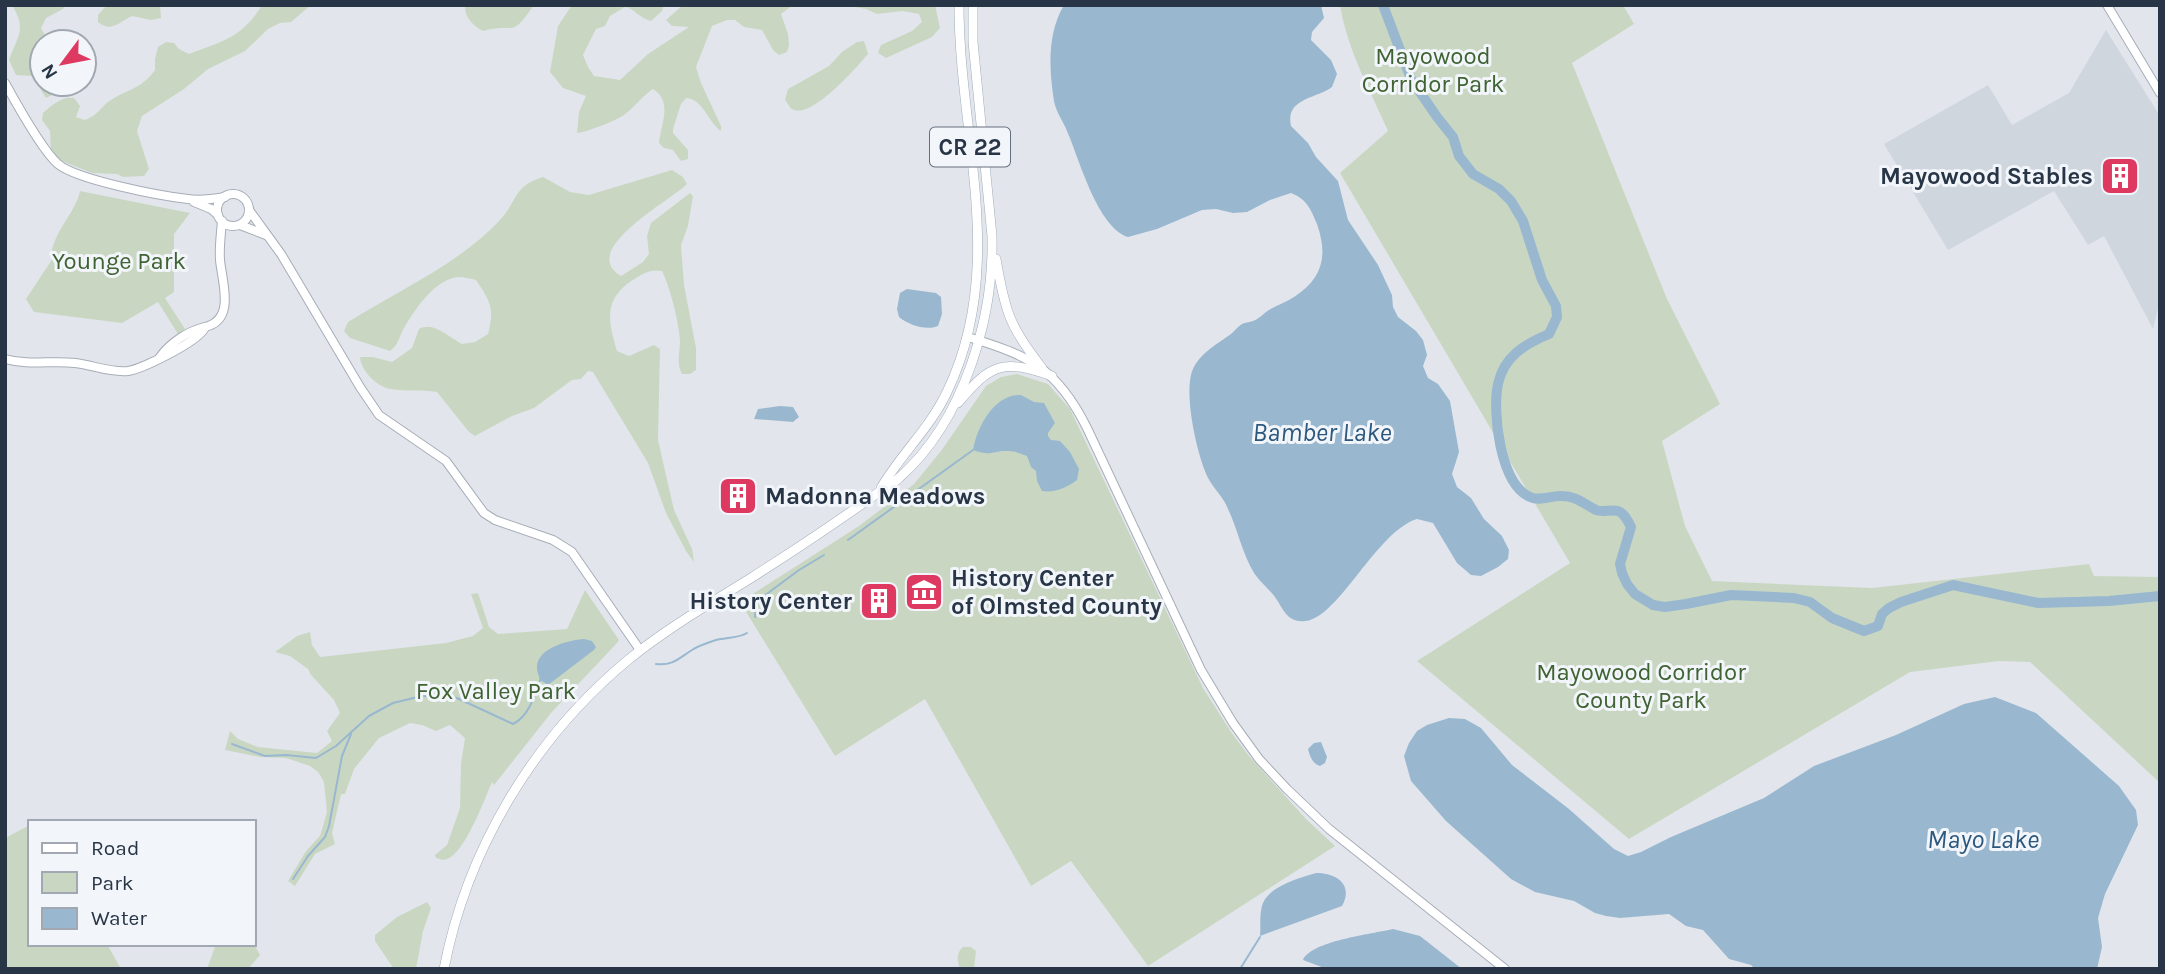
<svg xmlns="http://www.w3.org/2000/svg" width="2165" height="974" font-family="Karla,sans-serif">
  <rect width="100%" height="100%" fill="#e2e6ec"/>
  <polygon fill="#cfd6de" points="2106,30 2160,116 2160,301 2153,329 2104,236 2088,245 2054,191 1948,250 1884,144 1988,85 2012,125 2069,93"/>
  <g fill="#c9d7c2">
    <path d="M12 5H65L63 9 46 18 41 28 46 37C59 41 67 36 80 36L91 53 90 73 84 76V42H42V84H55L54 94 46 98 32 76 16 75 9 60C18 35 27 30 12 5Z"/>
    <path d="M107 5H160L161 18 151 20 132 16C119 22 111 33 98 22V15Z"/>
    <path d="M262 5H311L291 22 280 23 268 29 245 51 208 69 184 89 142 116 137 131 149 169 144 176 123 177 117 174 92 173 57 159 51 151 50 131 42 120 43 113C52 105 62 96 74 98L80 106 76 117 85 120C96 116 100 109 108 102 126 89 141 90 155 70V59L158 47 166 42 174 43 179 49 189 54C223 41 242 38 262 5Z"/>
    <path d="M465 5H534C510 40 516 22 483 31 473 26 464 17 465 5Z"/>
    <path d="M572 5H664L662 11 651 21C637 17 637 10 625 7L610 16 605 26 596 29 583 55 588 67 594 76 620 80 648 54 689 27 672 26 666 20 683 5H793L781 14 788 34 789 45 787 52 779 55 773 50 762 30 744 27 735 20H727L712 26 696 67 701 83 721 126V131C708 122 703 99 686 98L681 104 673 129V133L688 150V159L681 161 673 150 664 148 659 143C661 123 673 102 653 89 642 96 635 107 624 115 617 120 585 133 577 133L579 112 586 96 563 88 550 72 558 26Z"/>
    <polygon points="845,5 935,5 940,28 932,37 886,58 878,53 881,45 912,31 922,22 919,14 903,11 877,14 866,9"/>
    <path d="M1340 5H1623L1634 24 1572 63 1667 299 1720 404 1662 441 1685 526 1712 581 1872 588 2089 564 2094 576 2160 577V783L2030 662 1999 661 1910 672 1629 839 1417 661 1570 563 1340 173 1388 131C1370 90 1347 49 1340 5Z"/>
    <path d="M857 42 864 41 868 54C857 67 810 121 792 109 790 108 787 102 785 100L788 89 829 66 842 52Z"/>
    <path d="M672 170 683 177 687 184C672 200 577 250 621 276L643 262 649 254 647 236 651 223 690 193 693 196 688 226 681 245 684 285 696 348V370L690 374H682C676 363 680 353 680 341 679 323 670 287 662 271 652 269 644 273 636 278 604 297 607 319 617 351L629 356 654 345 660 349 658 440 674 510 692 549 694 562 686 551 666 513 648 463 593 372 588 371 581 379 572 380 534 408 512 416 475 436 469 432 437 392C422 389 405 392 391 389 377 387 361 371 360 357H373L392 362 412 348 419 329C434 321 448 337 462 344L475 342 488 334C495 308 490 301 476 280 471 279 464 277 459 277 436 278 415 309 404 328 399 337 399 344 390 351L350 338 344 331 348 322C396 292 460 263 499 221 518 201 513 186 543 177L570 192 589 195Z"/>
    <path d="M80 191 190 213 174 234V292L165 298 185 329 178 334 158 302 122 323 34 312 26 299 55 255 52 250C57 228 76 211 80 191Z"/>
    <polygon points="1017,374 1048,384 1070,409 1203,688 1231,732 1249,756 1306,819 1335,846 1148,966 1071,861 1031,886 925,699 835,756 740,602 859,526 914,484 941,451 986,386 1001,377"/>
    <path d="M585 590 619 640 617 643 551 713 494 785 492 782C485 798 465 853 447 859 443 861 440 859 436 858L435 855 447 845 460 808 461 763 465 738 450 725 436 731 422 725 410 723 379 738 354 769 345 794H341L332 833 335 844 315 854 295 886 288 881 306 851 320 836 327 812 324 782 318 772 310 766 286 758 260 757 225 750 230 731 238 739 258 747 317 753 332 741 327 731 340 713 334 700 311 675 308 669 290 656 275 652 297 636 310 632 312 645 320 657 446 643 473 636 483 628 471 594 478 593 489 627 498 634 567 629Z"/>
    <polygon points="30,825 30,944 107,944 121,969 5,969 5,838"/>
    <polygon points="427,902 431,908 423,931 416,969 394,969 375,941 375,935 397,917"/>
    <polygon points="216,944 254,944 260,955 248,969 207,969"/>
    <path d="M963 947H971L976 951 974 969H960C957 960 956 953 963 947Z"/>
  </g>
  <g fill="#99b8d0">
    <path d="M1064 5H1321L1324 18 1312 32 1311 40 1331 60 1337 74 1332 87C1316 99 1285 98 1291 126L1308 143 1316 157 1338 181 1348 220 1378 265 1392 295 1393 307 1398 317 1416 331 1423 340 1427 355 1423 366 1428 378 1438 384 1450 401 1459 452 1452 474 1457 487 1471 498 1484 519 1502 536 1509 550 1508 559 1498 567 1481 576 1471 575 1457 563 1433 523 1417 519C1377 531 1339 617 1306 621 1287 623 1284 610 1275 597 1269 589 1260 582 1254 573 1242 553 1238 530 1228 509 1224 498 1214 489 1208 478 1197 455 1185 400 1191 375 1196 355 1216 345 1231 334 1235 331 1237 327 1242 324 1247 322 1253 322 1257 319 1261 317 1263 314 1266 312 1274 306 1285 303 1294 297 1323 278 1328 256 1317 224 1311 210 1307 199 1291 193L1270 200 1247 212 1233 213 1216 209 1202 210 1157 229 1128 237C1097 227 1079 158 1067 131 1063 121 1056 112 1054 101 1049 69 1047 34 1064 5Z"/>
    <path d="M907 289 936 293 941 297 942 314 938 326C926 331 909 325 899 317L897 309 900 293Z"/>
    <path d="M1021 395 1034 402 1044 403 1055 423 1048 433V436L1051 440 1060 441 1070 452 1079 469 1077 480C1068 487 1055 493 1042 491L1037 481 1036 471 1031 467 1027 456C1021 454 1015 451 1009 451 993 450 991 457 973 450 977 427 994 394 1021 395Z"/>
    <polygon points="780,406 793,407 799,417 793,422 754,419 758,409"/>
    <path d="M584 639 592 641 596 647 594 650 548 685 540 680C539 676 537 672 537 668 536 648 569 640 584 639Z"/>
    <polygon points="1995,697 2036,713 2119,786 2136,810 2138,825 2105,894 2098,918 2102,947 2097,969 1755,969 1751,965 1729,959 1703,930 1686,926 1669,914 1620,918 1606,916 1595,913 1574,901 1535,892 1511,879 1446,821 1411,781 1404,756 1409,743 1417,731 1427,725 1449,718 1465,719 1481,728 1512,765 1569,809 1614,849 1628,856 1641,852 1671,837 1764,798 1814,766 1896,735 1964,704"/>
    <path d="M1321 742 1327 757 1325 763 1320 766C1313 764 1310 757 1308 749L1314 743Z"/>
    <path d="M1316 873C1336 873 1354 884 1342 906L1260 936C1261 926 1259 913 1263 903 1271 885 1300 878 1316 873Z"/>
    <path d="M1393 929 1420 936 1462 969H1327L1303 960C1311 941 1372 934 1393 929Z"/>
  </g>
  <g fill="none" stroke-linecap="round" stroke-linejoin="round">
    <g stroke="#99b8d0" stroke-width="2">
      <polyline points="848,540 973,450"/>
      <polyline points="755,617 756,602 799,570 824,555"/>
      <path d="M656 664C673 666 679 658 692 650 698 646 707 643 713 641 725 637 737 639 747 633"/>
      <path d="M232 744 265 756 286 755 316 758 336 746 369 716 393 703 422 696 457 698 513 724C529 716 535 695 540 680"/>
      <polyline points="293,879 308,856 325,837 329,826 342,756 351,734"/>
      <polyline points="1240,969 1260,937"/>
    </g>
    <path stroke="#99b8d0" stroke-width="10" d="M1383 5 1411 79 1437 117 1453 137 1459 156 1473 174 1499 189 1511 201 1523 221 1542 280 1556 306 1557 317 1549 334C1525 344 1504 356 1498 384 1492 412 1500 484 1530 497 1541 502 1551 495 1562 496 1576 496 1584 504 1596 510 1603 513 1611 509 1618 511 1624 513 1628 521 1631 527L1620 564 1622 573 1627 584 1635 594 1653 605 1665 607 1686 604 1731 595 1794 598 1810 602 1832 618 1864 631 1878 626 1882 614 1889 608 1901 602 1953 585 2038 603 2109 601 2160 596"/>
    <g stroke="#a6adb7" stroke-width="10">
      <g id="secondary">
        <polyline points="2107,5 2160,93"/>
        <path d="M5 83C16 103 43 151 58 164 77 180 161 196 188 199 200 201 213 199 225 197"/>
        <circle cx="233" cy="210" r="16"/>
        <polyline points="194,202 211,209 218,215"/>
        <polyline points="249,210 281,254 360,387 379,415 446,461 484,513 495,520 553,540 572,552 640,650"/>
        <polyline points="240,225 266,235"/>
        <path d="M968 337C1030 356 1057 368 1087 428L1201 670 1233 723 1259 759 1287 789 1329 829 1505 969"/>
        <path d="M160 357C170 343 188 331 205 327 236 320 222 282 220 260 219 247 221 234 222 221"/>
        <path d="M5 359C30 366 51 360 75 363 93 365 110 373 128 371 142 369 202 340 205 327"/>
      </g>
    </g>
    <g stroke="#9facb9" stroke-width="10">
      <g id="primary">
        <path d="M996 259C1005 311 1009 326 1042 368"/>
        <path d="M958 403C991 363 1003 359 1052 376"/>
        <path d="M881 488C901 454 930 428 947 392 1008 265 959 138 959 5"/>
        <path d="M444 969C467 849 534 738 628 660 666 629 709 604 751 578 795 550 837 522 879 492 886 487 894 483 900 477 964 420 994 318 992 236L973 42V5"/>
      </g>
    </g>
    <use href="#secondary" stroke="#fff" stroke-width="8"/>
    <use href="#primary" stroke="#fff" stroke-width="9"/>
  </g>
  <defs>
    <g id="building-square" transform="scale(2.0125)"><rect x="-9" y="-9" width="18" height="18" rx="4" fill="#de3960" stroke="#f2f5f9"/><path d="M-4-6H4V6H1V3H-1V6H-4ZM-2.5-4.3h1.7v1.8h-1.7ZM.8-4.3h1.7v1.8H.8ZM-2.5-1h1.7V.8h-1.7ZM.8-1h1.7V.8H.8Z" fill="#fff"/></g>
    <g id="museum-square" transform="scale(2.0125)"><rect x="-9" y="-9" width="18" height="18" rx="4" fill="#de3960" stroke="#f2f5f9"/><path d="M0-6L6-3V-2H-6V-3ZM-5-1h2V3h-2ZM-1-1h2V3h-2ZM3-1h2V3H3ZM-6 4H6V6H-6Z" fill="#fff"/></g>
  </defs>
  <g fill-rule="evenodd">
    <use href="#building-square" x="2120" y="176"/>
    <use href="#building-square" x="738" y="496"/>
    <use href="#museum-square" x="924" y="592"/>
    <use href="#building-square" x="879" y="601"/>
  </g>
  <g text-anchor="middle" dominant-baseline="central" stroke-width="6" stroke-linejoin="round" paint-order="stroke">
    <rect fill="#f2f5f9" stroke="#646f7c" stroke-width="2" x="930" y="127.5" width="80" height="39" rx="5"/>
    <g font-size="23" font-weight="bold" fill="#273546">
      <text x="970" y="147">CR 22</text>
    </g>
    <g font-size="24" fill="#406333" stroke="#f2f5f9">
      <text x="1433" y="56">Mayowood<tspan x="1433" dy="28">Corridor Park</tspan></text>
      <text x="119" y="261">Younge Park</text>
      <text x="1641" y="672">Mayowood Corridor<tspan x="1641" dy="28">County Park</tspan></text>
      <text x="496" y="691">Fox Valley Park</text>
    </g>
    <g font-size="24" font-weight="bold" fill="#273546" stroke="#f2f5f9" text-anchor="end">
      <text x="2093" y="176">Mayowood Stables</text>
      <text x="765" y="496" text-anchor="start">Madonna Meadows</text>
      <text x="951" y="578" text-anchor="start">History Center<tspan x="951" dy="28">of Olmsted County</tspan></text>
      <text x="852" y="601">History Center</text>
    </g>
    <g font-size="26" font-style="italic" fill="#2c587f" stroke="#f2f5f9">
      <text x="1322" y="432">Bamber Lake</text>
      <text x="1983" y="839">Mayo Lake</text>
    </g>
  </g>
  <rect width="2165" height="974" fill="none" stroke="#273546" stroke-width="14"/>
  <rect x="28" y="820" width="228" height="126" fill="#f2f5f9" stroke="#a1a8b1" stroke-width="2"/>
  <rect x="42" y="843" width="35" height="10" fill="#ffffff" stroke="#a1a8b1" stroke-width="2"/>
  <text x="91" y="855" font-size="21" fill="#273546">Road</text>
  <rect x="42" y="872" width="35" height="21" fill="#c9d7c2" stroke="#a1a8b1" stroke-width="2"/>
  <text x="91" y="890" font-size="21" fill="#273546">Park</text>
  <rect x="42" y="908" width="35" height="21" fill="#99b8d0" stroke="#a1a8b1" stroke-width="2"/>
  <text x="91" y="925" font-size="21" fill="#273546">Water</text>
  <g transform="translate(63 63) rotate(238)"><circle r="33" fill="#f2f5f9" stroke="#a1a8b1" stroke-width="2"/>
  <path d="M0-5L12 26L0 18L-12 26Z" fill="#de3960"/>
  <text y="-10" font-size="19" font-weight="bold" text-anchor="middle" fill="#273546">N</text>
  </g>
</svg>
